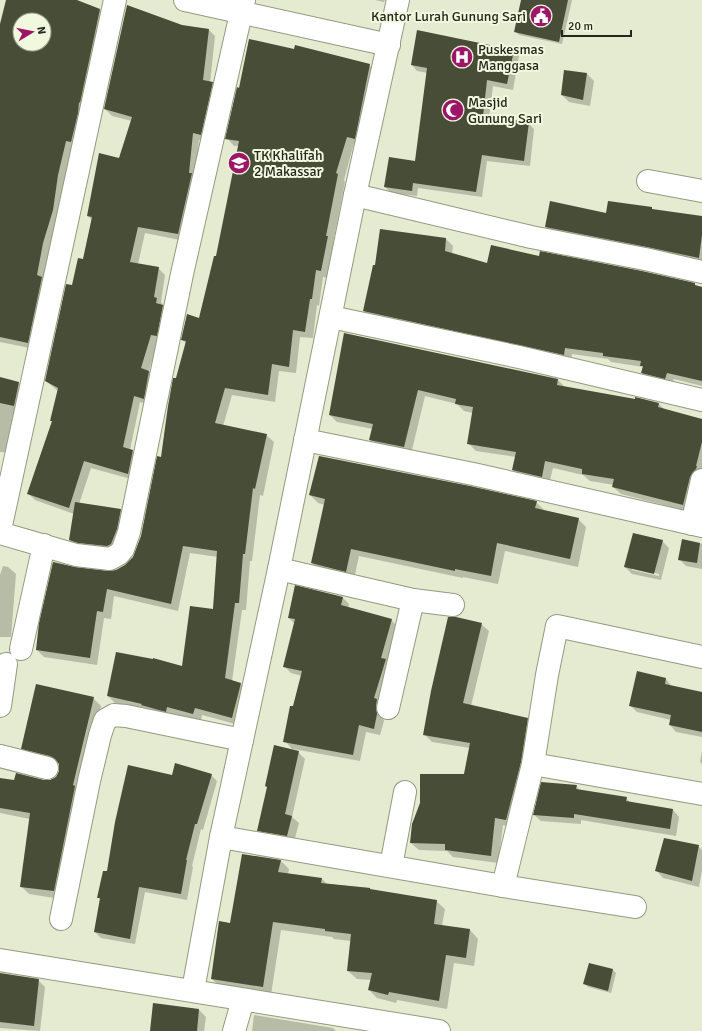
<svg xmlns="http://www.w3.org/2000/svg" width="702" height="1031" font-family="Signika,sans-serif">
  <rect width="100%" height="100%" fill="#e4ebd0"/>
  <g fill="#0003" fill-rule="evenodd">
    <path d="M8 0H75L100 10 107 17 60 217 49 251 35 349 0 342V28ZM20 20H44V44H20Z"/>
    <polygon points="375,0 385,0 384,2"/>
    <polygon points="522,0 572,0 562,44 519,35 515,31"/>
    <polygon points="182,26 208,29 215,36 210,83 212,83 219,90 207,141 199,140 196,179 185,241 145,233 138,264 158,268 165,275 161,302 169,313 158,341 149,371 156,378 150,405 140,402 130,450 140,458 135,480 91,468 79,504 121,510 127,517 117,551 77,547 70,540 74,514 35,500 28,493 53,422 51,420 58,391 46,381 73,286 83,260 92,220 88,216 119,159 132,121 112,116 105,109"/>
    <polygon points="514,51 519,56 513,90 493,86 489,118 528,123 534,129 530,166 487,161 482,197 418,188 417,196 391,193 385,187 416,162 428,73 417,71 412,65"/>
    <polygon points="369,65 376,73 362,146 354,143 344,180 345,182 333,243 335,245 328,278 323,277 319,306 317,305 313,338 300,337 296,373 279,371 275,402 232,395 223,426 266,435 274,442 263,496 260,495 252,561 250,561 246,610 242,610 232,681 241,684 248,691 239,725 202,715 201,721 175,714 174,718 147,710 115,703 108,696 183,667 213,610 218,557 190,553 178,611 114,596 111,619 104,618 97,665 44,657 37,650 74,568 109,572 116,571 126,566 136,554 142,535 162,459 176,379 187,344 182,340 200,319 217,257 239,146 234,146 227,138"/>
    <polygon points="587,74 594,81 590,106 569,102 562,95"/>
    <polygon points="651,208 654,211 702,217 702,264 553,233 546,227"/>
    <polygon points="381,230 446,239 453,246 452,254 488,264 540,257 702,287 702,386 674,379 672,385 649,379 642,373 643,367 611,362 608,359 572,354 571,361 371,318 364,311 376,266"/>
    <polygon points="345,334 558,380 565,387 659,404 665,410 702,420 702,477 691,512 621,494 613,487 614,485 590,481 583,475 553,468 549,484 521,477 513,470 516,457 476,451 468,443 473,413 464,411 457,404 425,396 411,454 378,447 370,440 373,429 337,422 330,415"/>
    <polygon points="0,378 19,383 26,390 11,453 0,452"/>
    <polygon points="310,495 536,502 544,510 578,519 586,527 578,567 505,551 498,584 463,577 463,578 359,556 354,579 320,571 312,563 325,505 318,503"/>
    <polygon points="683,540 702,544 702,569 686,566 679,559"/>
    <path d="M662 541 669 548 661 580 632 574 625 567ZM632 568 659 574V576L632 570Z"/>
    <polygon points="3,566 8,567 16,574 11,637 0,637 0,575"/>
    <polygon points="342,597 349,604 348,608 391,620 398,627 382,713 384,721 380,735 366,732 360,761 293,749 293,750 285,741 302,676 291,673 284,666 295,624 289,618"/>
    <polygon points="481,624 489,631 471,706 527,719 535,727 514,828 503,825 498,863 453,857 447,851 419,850 411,843 464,775 470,748 432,742 424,734"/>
    <polygon points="666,679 672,687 702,693 702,737 676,732 670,725 671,720 637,712 630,705"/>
    <polygon points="93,698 101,706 80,792 61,899 29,894 21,886 30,819 0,813 0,779 15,781 51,781 57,777 60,772 60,765 59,763 30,756 23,748"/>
    <polygon points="702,751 702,764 700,762"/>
    <polygon points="298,752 305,759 292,817 299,823 294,842 265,837 259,830"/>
    <polygon points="211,775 217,781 203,830 201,829 192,866 193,867 187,900 145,892 135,944 101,938 95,932 101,900 98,897 108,873 172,776"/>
    <polygon points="576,786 581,791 626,798 631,803 673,810 679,817 676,836 581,820 581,824 541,821 534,815"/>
    <polygon points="698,846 702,850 702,870 699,887 663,878 657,871"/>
    <polygon points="243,855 281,861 289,869 288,875 322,879 327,884 370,888 372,891 436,901 445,909 442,926 470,930 478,939 474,966 454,963 447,1009 397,1000 396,1003 377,998 369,990 371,980 357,979 348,971 351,941 334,939 332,937 281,930 271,995 220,987 212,979 231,924"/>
    <polygon points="590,964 613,970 616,973 611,993 588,987 585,984"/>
    <polygon points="0,974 38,980 45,987 40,1031 0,1028"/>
    <polygon points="199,1010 206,1017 204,1031 151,1031"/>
    <polygon points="254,1015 333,1028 336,1031 252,1031"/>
  </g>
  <g fill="#474d36" fill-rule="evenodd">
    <path d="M6 0H77L100 9 80 103 79 102 78 113 71 142 66 141 58 175 53 210 43 243 37 275 42 277 28 343 0 337V24ZM20 20H44V44H20Z"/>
    <polygon points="521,0 568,0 559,42 514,32"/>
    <polygon points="127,5 182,25 209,29 203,80 213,82 201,135 193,133 189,173 192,173 178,234 138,227 130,262 159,267 154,297 157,298 156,303 163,305 157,336 151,335 141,368 149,371 144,399 134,396 123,447 133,450 128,474 84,461 69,508 27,494 52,421 50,421 58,388 45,381 66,284 72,285 78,258 83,259 92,217 87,216 99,153 119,158 132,117 104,109"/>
    <polygon points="417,30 514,50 507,84 487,80 483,116 529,122 524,161 482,155 476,192 413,183 412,191 384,187 389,157 415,161 427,68 411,65"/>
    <polygon points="249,39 294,49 295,45 370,64 355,139 347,137 336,173 338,174 326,236 328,236 321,271 316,270 312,299 310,299 305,332 293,330 289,367 272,364 268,395 225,388 215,423 267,434 255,489 253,488 245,554 243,554 239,603 235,603 225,678 241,683 232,718 195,708 193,714 167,707 166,712 141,705 142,704 107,696 116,652 153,659 153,658 182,666 190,606 213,609 217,551 183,546 171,604 107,589 103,612 97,611 90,658 36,650 39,623 53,562 75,567 109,571 116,570 125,565 133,557 141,536 157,456 161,457 168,406 173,378 176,378 186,341 181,340 187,314 199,318 214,256 216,256 239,141 225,139 237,87 239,88"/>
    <polygon points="564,70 587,73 583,100 561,95"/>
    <polygon points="550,201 606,213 608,201 652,207 652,209 702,216 702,235 699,258 647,247 545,227"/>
    <polygon points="380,229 446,238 445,251 487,263 491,245 539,256 540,251 642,271 695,283 695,285 702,287 702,381 667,373 665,379 641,373 643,366 640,366 641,361 603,356 603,353 565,348 564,355 363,311 373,265 375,265"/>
    <polygon points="344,333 558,379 557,385 635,399 635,397 659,403 658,407 702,419 702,442 696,466 697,466 696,469 693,472 690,477 683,505 612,487 614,479 582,474 582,469 545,461 542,477 512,470 516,452 467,444 473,407 455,404 456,399 418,390 404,447 369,440 373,424 329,415"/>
    <polygon points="0,377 19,382 14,406 0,403"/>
    <polygon points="319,456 470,486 537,501 535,508 579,518 570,559 497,543 491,576 455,569 455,571 351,549 346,572 311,563 325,499 309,495"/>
    <polygon points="75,502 121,509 117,529 111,544 107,546 78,543 69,540"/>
    <polygon points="633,533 663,540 654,574 624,567"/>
    <polygon points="682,539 700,543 697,563 678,560"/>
    <polygon points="295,585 343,597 341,605 392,619 381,658 386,659 374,698 377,699 376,706 377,714 374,729 359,725 353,755 283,742 290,706 293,706 302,671 283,667 295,619 288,618"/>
    <polygon points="448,617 456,617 482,623 463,703 528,718 521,762 506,820 495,818 491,856 445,850 445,844 410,843 412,824 420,803 420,774 464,774 470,743 423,735 431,691"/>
    <polygon points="637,671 666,678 665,684 702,692 702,732 669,725 671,715 629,706"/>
    <polygon points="36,684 94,697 73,785 75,786 54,891 20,887 30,813 0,808 0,778 14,780 16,773 44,780 50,780 56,777 59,771 59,764 55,759 50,756 21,749"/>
    <polygon points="274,745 299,751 285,814 292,816 287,836 257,831 267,787 265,786"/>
    <polygon points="175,763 212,774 197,824 195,824 186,860 187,860 181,894 139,887 130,939 94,932 100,898 97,898 103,871 107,871 115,822 128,765 172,775"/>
    <polygon points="541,782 577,785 576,789 627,797 626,801 673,809 670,829 574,814 574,818 533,815"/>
    <polygon points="664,838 699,845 692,881 655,871"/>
    <polygon points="242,854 281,860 278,872 322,878 321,883 370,888 370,889 437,900 434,924 470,929 466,958 446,955 439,1001 389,992 388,995 368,990 372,973 347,971 351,934 325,931 325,929 273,922 263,987 211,979 219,921 230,923"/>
    <polygon points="589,963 613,969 608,991 583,984"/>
    <polygon points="0,973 39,979 34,1026 0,1022"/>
    <polygon points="153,1003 199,1009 197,1031 150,1031"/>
  </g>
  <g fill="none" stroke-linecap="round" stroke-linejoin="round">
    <g stroke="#949a81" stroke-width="24">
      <g id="minor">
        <polyline points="185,0 389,45"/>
        <polyline points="648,181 702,191"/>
        <polyline points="355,195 531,237 645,259 702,272"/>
        <polyline points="331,317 519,357 702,400"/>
        <polyline points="305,440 473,474 702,526"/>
        <polyline points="692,524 702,480"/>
        <polyline points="0,530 115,0"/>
        <polyline points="0,533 76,555 110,559 119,554 123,549 129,532 182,274 244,0"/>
        <polyline points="279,569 413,600 453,605"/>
        <polyline points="21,649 44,545"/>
        <polyline points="0,706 6,664"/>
        <polyline points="388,708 413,600"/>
        <polyline points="0,756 47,768"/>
        <polyline points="533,764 702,794"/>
        <polyline points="221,837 503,886 635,907"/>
        <polyline points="391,866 405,792"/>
        <polyline points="503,886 533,764 547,675 557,626 702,657"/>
        <polyline points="61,919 89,781 100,735 105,720 114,715 126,716 242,740"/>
        <polyline points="0,960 439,1031"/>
        <polyline points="193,990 221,837 279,569 355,195 398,0"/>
        <polyline points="234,1031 243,1000"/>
      </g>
    </g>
    <use href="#minor" stroke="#fff" stroke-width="22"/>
  </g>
  <defs>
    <g id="civic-disc" transform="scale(1.15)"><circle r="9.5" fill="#9c1668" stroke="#f1f8dd"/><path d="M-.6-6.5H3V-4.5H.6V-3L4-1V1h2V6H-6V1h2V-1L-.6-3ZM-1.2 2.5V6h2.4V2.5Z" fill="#fff"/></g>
    <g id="hospital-disc" transform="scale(1.15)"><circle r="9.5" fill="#9c1668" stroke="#f1f8dd"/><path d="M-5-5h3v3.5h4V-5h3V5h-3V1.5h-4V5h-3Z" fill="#fff"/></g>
    <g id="mosque-disc" transform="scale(1.15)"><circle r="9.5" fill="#9c1668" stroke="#f1f8dd"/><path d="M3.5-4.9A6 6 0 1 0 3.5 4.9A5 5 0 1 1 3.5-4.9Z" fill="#fff"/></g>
    <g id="university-disc" transform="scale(1.15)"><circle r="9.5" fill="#9c1668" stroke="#f1f8dd"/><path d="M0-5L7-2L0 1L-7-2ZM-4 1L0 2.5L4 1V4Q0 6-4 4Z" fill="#fff"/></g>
  </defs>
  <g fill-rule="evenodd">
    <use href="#civic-disc" x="541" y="16"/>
    <use href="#hospital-disc" x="462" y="57"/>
    <use href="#mosque-disc" x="453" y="110"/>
    <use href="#university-disc" x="239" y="163"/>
  </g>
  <g text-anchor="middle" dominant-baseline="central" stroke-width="4" stroke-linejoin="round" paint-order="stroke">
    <g font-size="14" fill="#24271d" stroke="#f1f8dd" text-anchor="start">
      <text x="526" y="16" text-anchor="end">Kantor Lurah Gunung Sari</text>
      <text x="478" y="49">Puskesmas<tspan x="478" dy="16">Manggasa</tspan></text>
      <text x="468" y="102">Masjid<tspan x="468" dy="16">Gunung Sari</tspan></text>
      <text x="254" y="155">TK Khalifah<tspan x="254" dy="16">2 Makassar</tspan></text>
    </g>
  </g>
  <g transform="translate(32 32) rotate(80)"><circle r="19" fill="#f1f8dd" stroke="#9fa490"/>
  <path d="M0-3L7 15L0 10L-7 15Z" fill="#9c1668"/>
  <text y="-6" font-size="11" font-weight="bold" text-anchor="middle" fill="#24271d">N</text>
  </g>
  <path d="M562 30v6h69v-6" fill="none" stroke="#24271d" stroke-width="2"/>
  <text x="568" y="30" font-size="12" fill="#24271d" stroke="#f1f8dd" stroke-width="3" paint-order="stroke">20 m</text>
</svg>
